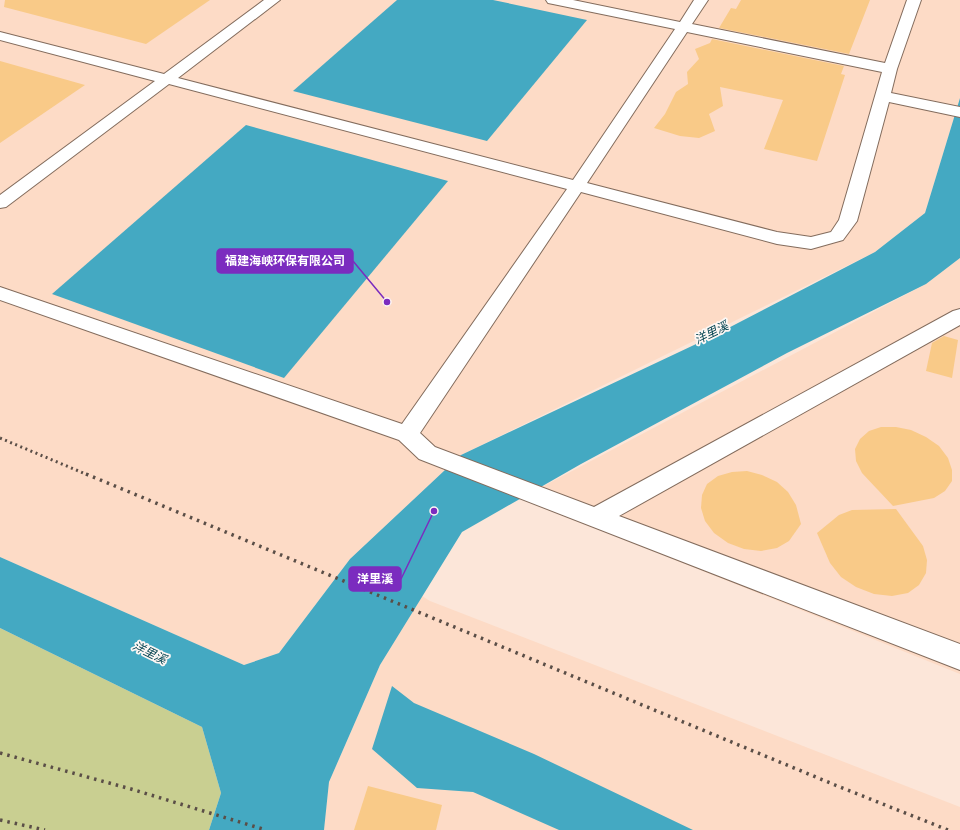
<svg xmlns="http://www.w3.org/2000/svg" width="960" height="830" font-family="'Exo 2','Noto Sans SC',sans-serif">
  <rect width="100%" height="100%" fill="#fce6d9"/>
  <g fill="#fddbc6">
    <polygon points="0,0 960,0 960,98 925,213 875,252 461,455 350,559 279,653 244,665 0,557"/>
    <polygon points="960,258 960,674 521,498 926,284"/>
    <polygon points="422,596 430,601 960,807 960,830 324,830 329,782 380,665"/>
  </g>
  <polygon fill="#c9cf91" points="0,628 202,727 221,793 209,830 0,830"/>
  <g fill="#44a9c2">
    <polygon points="397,0 493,0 587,20 487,141 293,91"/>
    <polygon points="960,98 960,258 926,284 787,353 581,464 462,532 380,665 329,782 324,830 209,830 221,793 202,727 0,628 0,557 244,665 279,653 350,559 461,455 711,337 875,252 925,213"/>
    <polygon points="246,125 448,181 284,378 52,294"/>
    <polygon points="392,686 414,703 534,754 693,830 559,830 473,792 417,788 372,749"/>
  </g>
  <g fill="#f9ca88">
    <polygon points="5,0 210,0 146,44 4,7"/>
    <polygon points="741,0 870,0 849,54 719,28 731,8 736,9"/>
    <polygon points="712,39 844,66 841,74 845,75 817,161 764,149 783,100 720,87 723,106 709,114 715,131 699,138 680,136 654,128 665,114 676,92 688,84 687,72 699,59 695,49 710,43"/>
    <polygon points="0,61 85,85 0,143"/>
    <polygon points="944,336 958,340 952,378 926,371 932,343"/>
    <polygon points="881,427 896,427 911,430 926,437 939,446 948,458 952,470 952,481 945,491 934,498 893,506 862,473 856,461 855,449 860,439 869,431"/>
    <polygon points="747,471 762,475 777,482 788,492 796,505 801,524 789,541 777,548 761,551 744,549 728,543 714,533 705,521 701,508 702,495 707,484 718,476 732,472"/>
    <polygon points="896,509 923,546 927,560 926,573 919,585 908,593 892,596 874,594 856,587 841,577 830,563 817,533 839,515 852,510"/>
    <polygon points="368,786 442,805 436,830 354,830"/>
  </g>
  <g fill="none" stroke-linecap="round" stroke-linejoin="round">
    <g stroke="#836c5d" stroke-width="2">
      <path id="minor" d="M264 0H280L178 78 573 180 675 29 553 4 548 3 546 0H573L680 22 694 0H708L692 24 885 63 907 0H921L897 69 891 93 960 107V117L889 102 857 221 843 240 811 249 777 244 581 192 420 433 435 447 594 507 953 311 960 309V325L619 516 960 644V670L419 459 399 440 0 300V287L402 424 567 189 169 84 6 207 0 208V195L155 81 0 40V32L164 74ZM687 32 882 72 839 220 831 232 811 237 777 232 587 183Z"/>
    </g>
    <use href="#minor" fill="#fff" fill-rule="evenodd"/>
    <polyline stroke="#5a4e47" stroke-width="3" stroke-dasharray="2 3.5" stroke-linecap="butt" points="0,438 88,475"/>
    <g stroke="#5a4e47" stroke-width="3.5" stroke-dasharray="2.5 5" stroke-linecap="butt">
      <polyline points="86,474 835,785 948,830"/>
      <polyline points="0,753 131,789 266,830"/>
      <polyline points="0,820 45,830"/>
    </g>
  </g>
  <g text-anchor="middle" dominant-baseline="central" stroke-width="3.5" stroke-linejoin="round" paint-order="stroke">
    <g font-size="12" font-style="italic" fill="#064552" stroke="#fdf7f4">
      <text transform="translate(711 332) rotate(-26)">洋里溪</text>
      <text transform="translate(150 652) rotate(26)">洋里溪</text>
    </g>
  </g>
  <path fill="none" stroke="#7b2cbf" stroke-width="1.5" d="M387 302L353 261M434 511L401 579"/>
  <g fill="#7b2cbf" stroke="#fdf7f4" stroke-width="1.5">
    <circle cx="387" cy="302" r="4"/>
    <circle cx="434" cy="511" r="4"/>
  </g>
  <g fill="#7b2cbf" stroke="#7b2cbf" stroke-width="1.5">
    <rect x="217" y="249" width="136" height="24" rx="4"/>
    <rect x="349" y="567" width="52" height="24" rx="4"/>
  </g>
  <g font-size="12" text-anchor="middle" font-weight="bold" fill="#fff">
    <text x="285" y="265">福建海峡环保有限公司</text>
    <text x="375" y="583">洋里溪</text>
  </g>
</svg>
